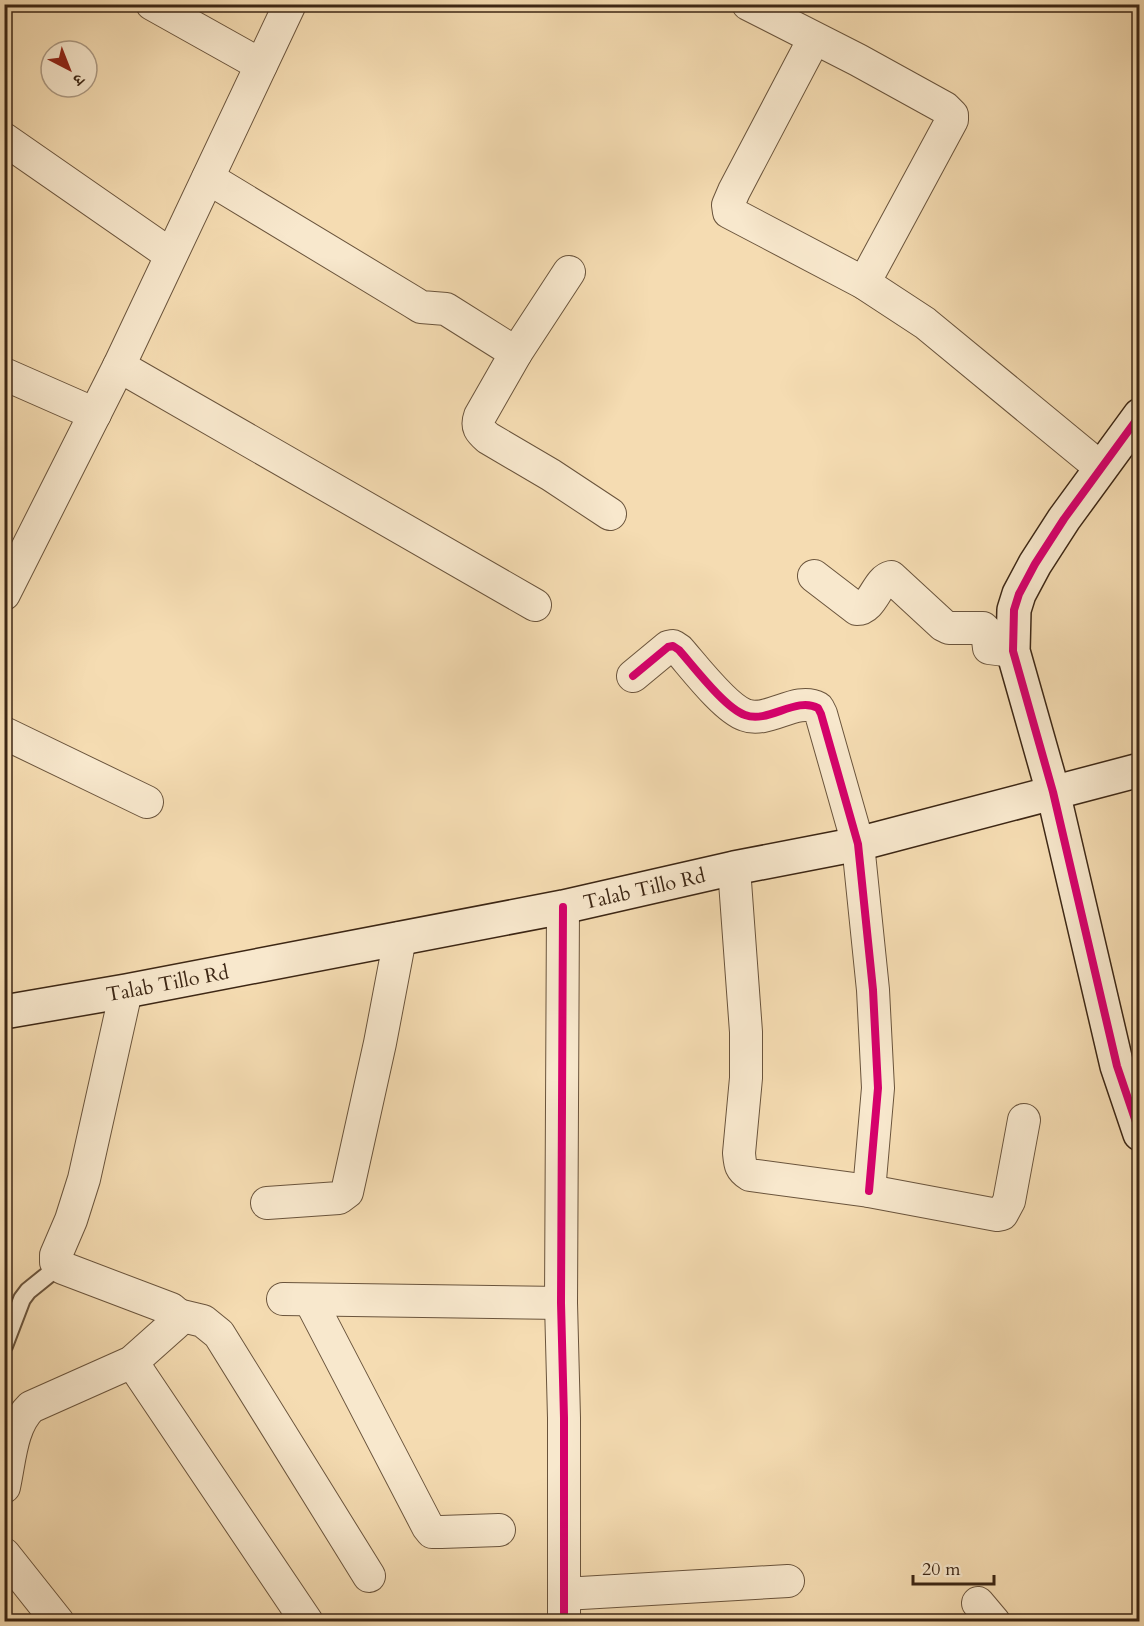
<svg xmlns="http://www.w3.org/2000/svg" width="1144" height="1626" font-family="Cardo,'Noto Serif Devanagari',serif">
  <rect width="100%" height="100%" fill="#f5dcb2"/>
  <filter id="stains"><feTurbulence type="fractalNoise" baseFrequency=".00333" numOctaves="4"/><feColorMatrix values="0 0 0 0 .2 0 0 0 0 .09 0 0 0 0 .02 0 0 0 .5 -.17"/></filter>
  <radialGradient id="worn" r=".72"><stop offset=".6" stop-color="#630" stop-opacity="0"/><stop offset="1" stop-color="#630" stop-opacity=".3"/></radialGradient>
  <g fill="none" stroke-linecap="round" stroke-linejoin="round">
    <g stroke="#6a543c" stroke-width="20">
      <polyline id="lane" points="4,1346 22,1299 28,1291 59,1266"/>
    </g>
    <g stroke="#6a543c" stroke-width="34">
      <g id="street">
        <polyline points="152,4 261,65"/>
        <polyline points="748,4 858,60 945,108 952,115 952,120 864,283"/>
        <polyline points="814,39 734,191 728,205 729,212 864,283 925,323 1101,468"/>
        <polyline points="4,139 171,255"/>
        <path d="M208 178 413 302 421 307 446 309 516 353 480 416C476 427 480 431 488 438L551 475 610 514"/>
        <polyline points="516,353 569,272"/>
        <polyline points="119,366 535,605"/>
        <polyline points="4,374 95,414"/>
        <path d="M814 576 857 609C873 609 877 580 891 577L943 625 949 628H983L987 632 989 648 1013 651"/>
        <polyline points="4,594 119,366 290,4"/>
        <path d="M633 676 668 647 673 646 679 650C694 667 725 708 745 715 768 724 796 696 818 708L821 714 858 844 873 990 878 1088 869 1191"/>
        <polyline points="4,733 147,802"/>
        <path d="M734 868 746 1032V1078L739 1153C740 1164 740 1169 750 1175L869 1191 997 1215 1002 1214 1009 1201 1024 1120"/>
        <polyline points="563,907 561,1303 564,1418 564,1622"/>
        <polyline points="267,1203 339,1198 347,1192 380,1043 400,938"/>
        <polyline points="283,1299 561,1303"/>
        <polyline points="310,1300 428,1527 432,1532 441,1532 499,1530"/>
        <polyline points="178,1315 203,1321 219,1334 369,1576"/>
        <polyline points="132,1362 307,1622"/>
        <path d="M4 1487C10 1460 11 1426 31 1407L132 1362 178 1321V1315L171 1309 63 1268 56 1262V1255L71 1220 84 1179 126 991"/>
        <polyline points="4,1554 58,1622"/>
        <polyline points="564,1594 788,1581"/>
        <polyline points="978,1603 994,1622"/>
      </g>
    </g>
    <g stroke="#3c2614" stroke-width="36">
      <g id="secondary">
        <polyline points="1140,415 1064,519 1035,564 1019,594 1014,610 1013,651 1053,792 1117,1066 1140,1134"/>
        <path id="s1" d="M4 1012 126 991 563 907 734 868 858 844 1140 770"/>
      </g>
    </g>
    <use href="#lane" stroke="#f8e8cd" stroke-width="16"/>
    <use href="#street" stroke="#f8e8cd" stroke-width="32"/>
    <use href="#secondary" stroke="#f8e8cd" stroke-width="33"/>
    <g stroke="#f8e8cd" stroke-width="11">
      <g id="cycleway">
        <polyline points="1140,415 1064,519 1035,564 1019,594 1014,610 1013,651 1053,792 1117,1066 1140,1134"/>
        <path d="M633 676 668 647 673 646 679 650C694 667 725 708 745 715 768 724 796 696 818 708L821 714 858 844 873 990 878 1088 869 1191"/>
        <polyline points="563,907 561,1303 564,1418 564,1622"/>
      </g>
    </g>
    <use href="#cycleway" stroke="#d6006c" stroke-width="8"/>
  </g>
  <g text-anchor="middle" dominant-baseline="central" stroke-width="4.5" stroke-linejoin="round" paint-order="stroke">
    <g font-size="20" fill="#3c2614" stroke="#f8e8cd">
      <text stroke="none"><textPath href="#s1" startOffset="652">Talab Tillo Rd</textPath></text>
      <text stroke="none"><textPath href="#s1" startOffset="166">Talab Tillo Rd</textPath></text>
    </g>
  </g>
  <rect width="1144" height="1626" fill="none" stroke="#f5dcb2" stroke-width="24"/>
  <rect x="6" y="6" width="1132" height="1614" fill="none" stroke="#3c2614" stroke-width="3"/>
  <rect x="12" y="12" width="1120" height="1602" fill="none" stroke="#3c2614" stroke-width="1.5"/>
  <g transform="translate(69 69) rotate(138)"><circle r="28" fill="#f8e8cd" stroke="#ad9a83" stroke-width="1.5"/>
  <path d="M0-4.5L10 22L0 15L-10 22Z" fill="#8f2418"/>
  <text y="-9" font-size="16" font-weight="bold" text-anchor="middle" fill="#3c2614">उ</text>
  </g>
  <path d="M913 1575v9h81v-9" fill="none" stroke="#3c2614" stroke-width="3"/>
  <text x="922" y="1575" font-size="18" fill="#3c2614" stroke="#f8e8cd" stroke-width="4.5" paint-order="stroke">20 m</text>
  <rect width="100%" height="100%" filter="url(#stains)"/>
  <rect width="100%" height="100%" fill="url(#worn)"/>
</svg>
